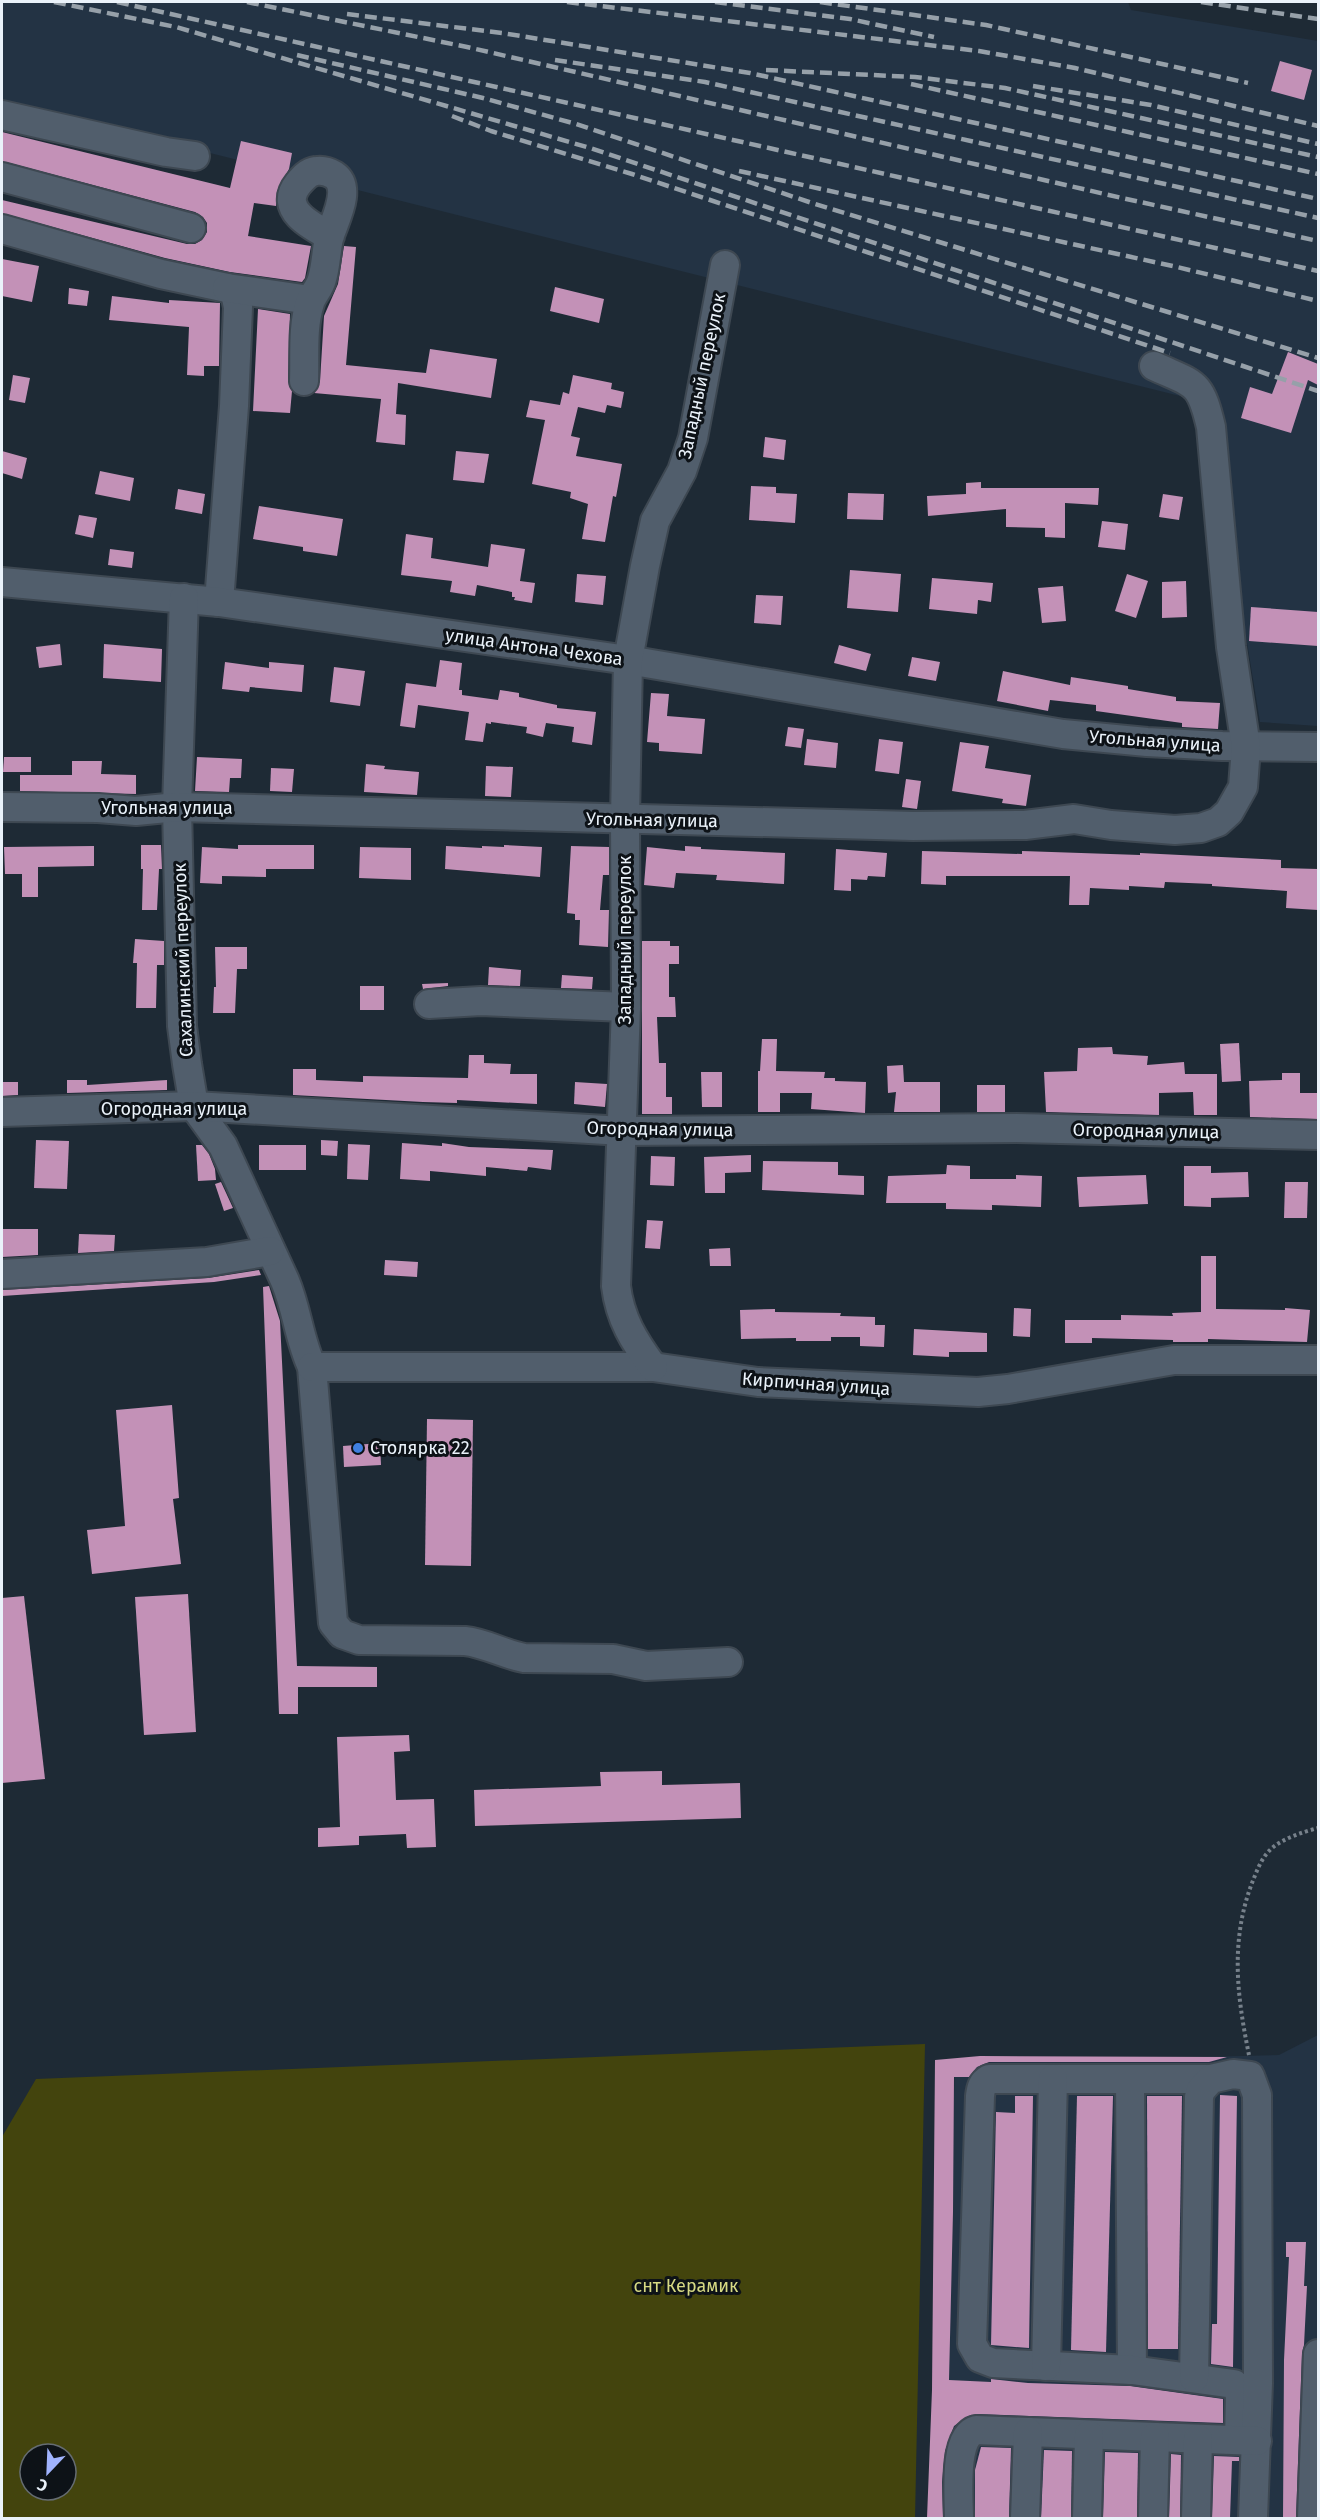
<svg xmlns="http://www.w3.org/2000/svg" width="1320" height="2520" font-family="'Fira Sans',sans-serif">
  <rect width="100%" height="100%" fill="#1e2a35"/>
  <g fill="#233344">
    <polygon points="2,2 1128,2 1131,10 1318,41 1318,726 1260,722 1208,403 2,101"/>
    <polygon points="1318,2035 1318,2518 940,2518 955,2063 1279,2055"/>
  </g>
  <path fill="#43440d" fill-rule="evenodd" d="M925 2044 915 2518H2V2137L36 2079ZM30 2454H66V2490H30Z"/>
  <g fill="#c391b7">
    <polygon points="1280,61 1312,70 1304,100 1271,91"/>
    <polygon points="2,132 230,188 241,141 292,153 289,169 277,191 276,206 254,203 248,236 311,246 305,278 302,282 230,272 165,258 2,213 2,200 187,244 195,244 202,240 207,232 207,223 203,217 195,212 2,161"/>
    <polygon points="344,246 356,247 346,365 426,373 430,349 497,359 491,398 398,383 396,414 406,415 405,445 376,442 381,399 314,393 320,381 324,316 338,284"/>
    <polygon points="2,259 39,266 32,302 2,296"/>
    <polygon points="555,287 604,299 599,323 550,311"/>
    <polygon points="69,288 89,291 87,306 68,304"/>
    <polygon points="112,296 169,303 169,300 220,303 219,366 204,366 204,376 187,375 189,327 109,320"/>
    <polygon points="258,309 290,314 288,381 292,391 290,413 253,411"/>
    <polygon points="1288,352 1318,364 1318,385 1308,380 1291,433 1241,418 1250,387 1272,394"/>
    <polygon points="13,375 30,378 25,403 9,400"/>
    <polygon points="573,375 612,383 611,389 624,392 621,408 607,405 605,413 578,407 571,436 580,438 576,456 622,464 616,497 613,496 605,542 582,539 588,504 570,498 571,492 532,484 545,420 526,417 530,400 560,405 563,392 569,394"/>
    <polygon points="765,437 786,440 784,460 763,457"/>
    <polygon points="2,451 27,458 22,479 2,473"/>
    <polygon points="456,451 489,454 484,483 453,480"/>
    <polygon points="100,471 134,478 130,501 95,494"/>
    <polygon points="981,482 981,488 1099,488 1098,505 1065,503 1065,538 1045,537 1045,528 1006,527 1006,509 928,516 927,496 966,494 966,483"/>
    <polygon points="751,486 776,487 776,493 797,494 795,523 749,520"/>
    <polygon points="178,489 205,494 202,514 175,509"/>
    <polygon points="848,493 884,494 883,520 847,519"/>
    <polygon points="1163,494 1183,497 1179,520 1159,517"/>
    <polygon points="259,506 343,519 337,556 303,551 303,547 253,539"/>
    <polygon points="79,515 97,518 93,538 75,534"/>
    <polygon points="1102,521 1128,524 1125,550 1098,547"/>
    <polygon points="406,534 433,538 431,558 488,567 491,544 525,549 520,581 535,583 532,603 514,600 515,597 512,597 512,592 477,585 475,596 450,592 452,581 401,575"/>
    <polygon points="110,549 134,552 132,568 108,565"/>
    <polygon points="850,570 901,574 898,612 847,608"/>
    <polygon points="577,574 606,576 603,605 575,602"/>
    <polygon points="1127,574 1148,581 1136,618 1115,611"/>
    <polygon points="932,578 993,583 991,602 978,600 977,614 929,609"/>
    <polygon points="1186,581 1187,617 1162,618 1162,582"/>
    <polygon points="1063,586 1066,621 1042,623 1038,588"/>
    <polygon points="756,595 783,596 781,625 754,623"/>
    <polygon points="1251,607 1318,612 1318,646 1249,641"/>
    <polygon points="60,644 62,665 39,668 36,647"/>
    <polygon points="104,644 162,649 161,682 103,678"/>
    <polygon points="839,645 871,654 866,671 834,663"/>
    <polygon points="912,657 940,662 936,681 908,676"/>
    <polygon points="440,660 462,663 459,690 462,690 462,695 498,700 500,690 519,693 519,697 557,705 557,708 596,712 592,745 572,742 574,727 546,723 543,737 526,733 527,727 491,722 491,724 486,723 483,742 465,740 469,712 418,705 415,728 400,726 406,683 436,687"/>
    <polygon points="225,662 269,668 269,662 304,665 302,692 250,687 249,692 222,689"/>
    <polygon points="334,667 365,671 360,706 330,702"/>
    <polygon points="1003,671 1070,685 1071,677 1128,686 1128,689 1176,697 1176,701 1220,703 1218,729 1182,727 1182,723 1096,711 1096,705 1050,700 1048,711 997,701"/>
    <polygon points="651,693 669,694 667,716 705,719 702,754 659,751 659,743 647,742"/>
    <polygon points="788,727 804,729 801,748 785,746"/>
    <polygon points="807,739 838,743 836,768 804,765"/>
    <polygon points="879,739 903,742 899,774 875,771"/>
    <polygon points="960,742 989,746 985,768 1031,775 1026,806 1002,803 1003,799 952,791"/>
    <polygon points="4,757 31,757 31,772 3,772"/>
    <polygon points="197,757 242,759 241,778 230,778 229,792 195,791"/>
    <polygon points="72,761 102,761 101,774 136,775 136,794 20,791 20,775 72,775"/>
    <polygon points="366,764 385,766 384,769 419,772 417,795 364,792"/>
    <polygon points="486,766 513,767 511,797 485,796"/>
    <polygon points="271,768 294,769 292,792 270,791"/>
    <polygon points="906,779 921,781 917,809 902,807"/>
    <polygon points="141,845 161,845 162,869 159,869 157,910 142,910 143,869 141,869"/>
    <polygon points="238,845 314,845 314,869 266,869 266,877 222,876 222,884 200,883 202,847 238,849"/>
    <polygon points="504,845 542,847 540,877 445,869 446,846 482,848 482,846 504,847"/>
    <polygon points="94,846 94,866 38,867 38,897 22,897 22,874 5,874 4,847"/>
    <polygon points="571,846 609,847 609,875 603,875 600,910 609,910 608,947 579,945 580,920 575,920 575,914 567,913"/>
    <polygon points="685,846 701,847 701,849 785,853 784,884 716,880 717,875 676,873 674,888 644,885 647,847 685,851"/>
    <polygon points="360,847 411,848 411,880 359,878"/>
    <polygon points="836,849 887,853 885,877 868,876 867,880 851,879 851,891 834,890"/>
    <polygon points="922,851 1022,854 1022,851 1140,855 1140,853 1281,860 1281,868 1318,869 1318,910 1286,908 1287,891 1212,886 1212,884 1165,882 1164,888 1129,886 1129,890 1090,888 1089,905 1069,905 1070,876 946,876 946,885 921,884"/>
    <polygon points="135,939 164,941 164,965 157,965 156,1008 136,1008 137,963 133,963"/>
    <polygon points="642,941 670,941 670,946 679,946 679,964 669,964 669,997 675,997 676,1017 657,1017 659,1063 666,1063 666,1097 672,1097 672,1114 642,1114"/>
    <polygon points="215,947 247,947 247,969 237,969 235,1013 213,1013 214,987 216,987"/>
    <polygon points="489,967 521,970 520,986 488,985"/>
    <polygon points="562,975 593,977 592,989 561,988"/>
    <polygon points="448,983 448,986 423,989 422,984"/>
    <rect x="360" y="986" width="24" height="24"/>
    <polygon points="762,1039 777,1039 776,1071 825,1072 824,1078 835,1078 835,1081 866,1082 865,1113 811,1109 812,1093 780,1093 780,1112 758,1112 758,1071 760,1071"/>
    <polygon points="1239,1043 1241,1081 1222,1082 1220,1044"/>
    <polygon points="1112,1047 1113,1054 1148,1056 1147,1065 1184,1062 1185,1074 1217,1074 1217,1115 1194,1115 1193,1092 1159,1093 1159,1115 1046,1112 1044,1072 1077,1071 1078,1048"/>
    <polygon points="469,1055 484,1055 484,1063 511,1064 510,1074 537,1074 537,1104 457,1100 457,1103 423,1102 293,1095 293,1069 316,1069 316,1080 363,1082 363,1076 468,1078"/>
    <polygon points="903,1065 904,1082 940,1082 940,1112 894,1112 896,1092 888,1093 887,1066"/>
    <polygon points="701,1072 722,1072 722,1107 702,1107"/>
    <polygon points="1282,1073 1300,1073 1300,1093 1318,1093 1318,1119 1250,1117 1249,1081 1282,1080"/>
    <polygon points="67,1080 87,1080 87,1085 167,1080 167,1090 67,1093"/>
    <polygon points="2,1082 18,1082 18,1095 2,1096"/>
    <polygon points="575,1082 607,1084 605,1107 574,1104"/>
    <rect x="977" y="1085" width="28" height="27"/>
    <polygon points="36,1140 69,1141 67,1189 34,1188"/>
    <polygon points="321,1140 338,1141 337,1156 321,1155"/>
    <polygon points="402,1143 442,1146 442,1143 469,1147 553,1150 551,1170 528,1167 527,1171 486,1167 486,1176 430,1171 430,1181 400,1179"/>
    <polygon points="348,1144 370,1145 368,1180 347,1179"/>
    <polygon points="196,1145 202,1145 209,1154 215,1169 216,1180 198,1181"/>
    <rect x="259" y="1145" width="47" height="25"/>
    <polygon points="751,1155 751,1172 725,1173 725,1193 705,1193 704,1157"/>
    <polygon points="651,1156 675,1157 674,1186 650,1185"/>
    <polygon points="763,1161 838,1162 838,1175 864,1176 864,1195 762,1190"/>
    <polygon points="947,1165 970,1166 970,1179 1016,1179 1016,1175 1042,1176 1041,1207 992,1205 992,1210 946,1209 946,1203 886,1203 888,1176 946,1174"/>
    <polygon points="1184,1166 1211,1166 1211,1173 1248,1172 1249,1197 1211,1198 1211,1207 1184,1206"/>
    <polygon points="1146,1175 1148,1204 1079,1207 1077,1177"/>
    <polygon points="221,1182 233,1208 224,1211 215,1184"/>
    <polygon points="1285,1182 1308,1182 1307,1218 1284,1218"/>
    <polygon points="647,1220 663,1221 660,1249 645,1248"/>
    <polygon points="2,1229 38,1229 38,1255 2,1257"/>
    <polygon points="79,1234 115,1235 114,1251 78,1253"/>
    <polygon points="730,1248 731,1266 710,1266 709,1249"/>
    <polygon points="1201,1256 1216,1256 1216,1309 1285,1310 1285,1308 1310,1310 1307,1342 1208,1339 1208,1342 1173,1342 1173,1340 1092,1338 1092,1343 1065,1343 1065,1320 1121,1320 1121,1315 1173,1316 1172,1313 1201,1312"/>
    <polygon points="385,1260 418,1262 417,1277 384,1275"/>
    <polygon points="259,1270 261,1275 214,1282 2,1296 2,1290 208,1278"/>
    <polygon points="269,1286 280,1321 297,1666 377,1667 377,1687 298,1687 298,1714 279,1714 263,1287"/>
    <polygon points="1014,1308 1031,1309 1030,1337 1013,1336"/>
    <polygon points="775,1309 775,1312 841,1313 840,1316 875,1317 875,1325 885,1325 884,1347 860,1346 860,1337 831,1337 831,1341 796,1341 796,1338 741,1339 740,1310"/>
    <polygon points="914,1329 987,1333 987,1352 949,1352 949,1357 913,1355"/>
    <polygon points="172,1405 179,1498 173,1499 181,1564 92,1574 87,1530 125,1526 116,1410"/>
    <polygon points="427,1419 473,1420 471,1566 425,1565"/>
    <polygon points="380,1443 381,1465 344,1467 343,1446"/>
    <polygon points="188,1594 196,1732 144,1735 135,1597"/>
    <polygon points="24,1596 45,1779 2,1783 2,1598"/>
    <polygon points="409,1735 410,1751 394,1752 396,1800 434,1799 436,1847 407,1848 406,1834 359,1836 359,1845 318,1847 318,1828 340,1827 337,1737"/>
    <polygon points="662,1771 662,1785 740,1783 741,1818 475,1826 474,1790 601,1786 600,1772"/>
    <polygon points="980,2056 1227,2057 1209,2062 989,2062 977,2067 969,2077 954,2077 953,2212 949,2380 991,2382 991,2379 1028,2383 1130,2386 1223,2399 1223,2423 977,2414 968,2416 954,2426 945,2451 942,2482 943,2518 927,2518 932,2390 935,2060"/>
    <polygon points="1220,2095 1237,2096 1233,2367 1211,2364 1212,2324 1217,2324"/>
    <polygon points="1015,2096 1033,2096 1029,2348 991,2345 996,2112 1015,2113"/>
    <polygon points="1077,2096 1113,2096 1106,2352 1071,2350"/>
    <polygon points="1147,2096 1182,2096 1178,2349 1148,2349"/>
    <polygon points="1286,2242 1306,2242 1304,2286 1307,2286 1304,2345 1302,2353 1296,2518 1283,2518 1284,2360 1289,2257 1286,2257"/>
    <polygon points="981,2447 1011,2448 1009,2518 975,2518 975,2470"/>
    <polygon points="1044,2450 1072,2451 1071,2518 1041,2518"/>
    <polygon points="1105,2452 1138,2453 1137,2518 1103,2518"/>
    <polygon points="1171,2454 1181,2455 1180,2518 1169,2518"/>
    <polygon points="1214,2456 1239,2457 1239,2461 1232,2461 1230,2518 1212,2518"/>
  </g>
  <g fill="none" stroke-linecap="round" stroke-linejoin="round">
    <g stroke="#3e4852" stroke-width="32">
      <g id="minor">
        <polyline points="2,115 166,152 195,156"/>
        <polyline points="2,177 191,228"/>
        <polyline points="2,229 161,274 227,288 235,293 238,307 234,406 219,602"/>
        <polyline points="227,288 310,300"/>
        <path d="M304 381C305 356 302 327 310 303 312 295 320 288 322 279 326 266 326 252 329 238 334 221 353 188 334 175 329 172 322 170 316 171 308 172 303 178 298 184 278 209 311 226 330 236"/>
        <polyline points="2,582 219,602 628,660 1063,734 1147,742 1222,746 1318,747"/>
        <path d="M184 598 177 807 182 1026 187 1064 194 1106 223 1146 285 1281C297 1309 299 1340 312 1367L333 1623 342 1634 359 1640 465 1641C485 1643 503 1654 524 1658L613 1659 646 1666 728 1662"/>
        <path d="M2 807 98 808 136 811 177 807 913 826 1025 825 1074 819 1111 825 1175 830 1201 828 1218 822 1229 812 1243 787 1246 747 1231 647 1211 427C1200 380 1195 385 1154 366"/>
        <polyline points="429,1004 481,1001 626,1007"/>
        <polyline points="2,1112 194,1106 623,1131 1017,1128 1318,1135"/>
        <polyline points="2,1274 207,1262 270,1251"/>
        <polyline points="312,1367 653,1367 758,1382 978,1392 1008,1389 1174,1360 1318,1360"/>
        <path d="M653 1367C634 1341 620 1319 616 1286L626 1007 625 819 628 660 645 566 655 521 682 471 693 438 725 265"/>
        <polyline points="1130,2079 1132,2370"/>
        <path d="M1211 2079H989C982 2083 981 2088 980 2096L972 2344 980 2358 993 2363 1132 2370 1234 2384 1240 2394 1239 2440"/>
        <polyline points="1046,2366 1053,2079"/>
        <polyline points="1194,2378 1199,2097 1201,2090 1211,2079 1233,2074 1250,2076 1257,2095 1258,2383 1253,2518"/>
        <path d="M959 2518C959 2498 953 2436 976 2430L1257 2441"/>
        <polyline points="1025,2518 1028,2432"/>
        <polyline points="1087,2518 1089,2435"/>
        <polyline points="1153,2518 1155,2437"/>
        <polyline points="1196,2518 1198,2439"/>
        <polyline points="1312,2518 1318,2354"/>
      </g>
    </g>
    <path stroke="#77818b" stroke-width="4" stroke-dasharray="3 3" stroke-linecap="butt" d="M1249 2055C1237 1996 1230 1941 1252 1883 1256 1873 1261 1859 1269 1851 1280 1839 1303 1832 1318 1828"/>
    <use href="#minor" stroke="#515e6c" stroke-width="28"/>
    <g stroke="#96a0a9" stroke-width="4.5" stroke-dasharray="12 6" stroke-linecap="butt">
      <polyline points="54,2 176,27 590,148 1318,391"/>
      <polyline points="117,2 1318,271"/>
      <polyline points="247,2 467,47 1122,198 1318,241"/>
      <polyline points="567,2 979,51 1075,68 1318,126"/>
      <polyline points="715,2 850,19 934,37"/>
      <polyline points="820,2 986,25 1248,83"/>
      <polyline points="1201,2 1318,19"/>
      <polyline points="347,14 502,33 750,73 1318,199"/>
      <polyline points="297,55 483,98 576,124 812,203 1318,358"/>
      <polyline points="555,60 705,82 1318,218"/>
      <polyline points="766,70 915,77 1005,88 1318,157"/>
      <polyline points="911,84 1318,174"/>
      <polyline points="1033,86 1151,105 1318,144"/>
      <polyline points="452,116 491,131 632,174 1170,353"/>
      <polyline points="739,171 1177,267 1318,301"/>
    </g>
  </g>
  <circle fill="#3f7fe0" stroke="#0d1217" stroke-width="2" cx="358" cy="1448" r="6"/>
  <g text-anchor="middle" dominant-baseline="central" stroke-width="6" stroke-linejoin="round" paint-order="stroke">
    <g font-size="18" fill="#eaf2fa" stroke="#0d1217">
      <text transform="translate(702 376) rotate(-78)">Западный переулок</text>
      <text transform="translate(534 647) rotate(8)">улица Антона Чехова</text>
      <text transform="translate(1155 741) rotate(4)">Угольная улица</text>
      <text x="167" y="808">Угольная улица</text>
      <text transform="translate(652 820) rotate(1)">Угольная улица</text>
      <text transform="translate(625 940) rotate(-90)">Западный переулок</text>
      <text transform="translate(183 960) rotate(-92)">Сахалинский переулок</text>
      <text x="174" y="1109">Огородная улица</text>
      <text transform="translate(660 1129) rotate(1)">Огородная улица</text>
      <text transform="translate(1146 1131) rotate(1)">Огородная улица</text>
      <text transform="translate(816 1384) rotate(4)">Кирпичная улица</text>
    </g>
    <g font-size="18" fill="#eaf2fa" stroke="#0d1217" text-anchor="start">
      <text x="370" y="1448">Столярка 22</text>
    </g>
    <g font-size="18" fill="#d6d983" stroke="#0d1217">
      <text x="686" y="2286">снт Керамик</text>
    </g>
  </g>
  <rect width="1320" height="2520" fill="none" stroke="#eaf2fa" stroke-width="6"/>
  <g transform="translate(48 2472) rotate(203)"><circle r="28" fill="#0d1217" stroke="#656c72" stroke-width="1.5"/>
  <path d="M0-4.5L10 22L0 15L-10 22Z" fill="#a0b3fd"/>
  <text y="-9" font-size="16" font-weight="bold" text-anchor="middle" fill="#eaf2fa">С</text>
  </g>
</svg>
